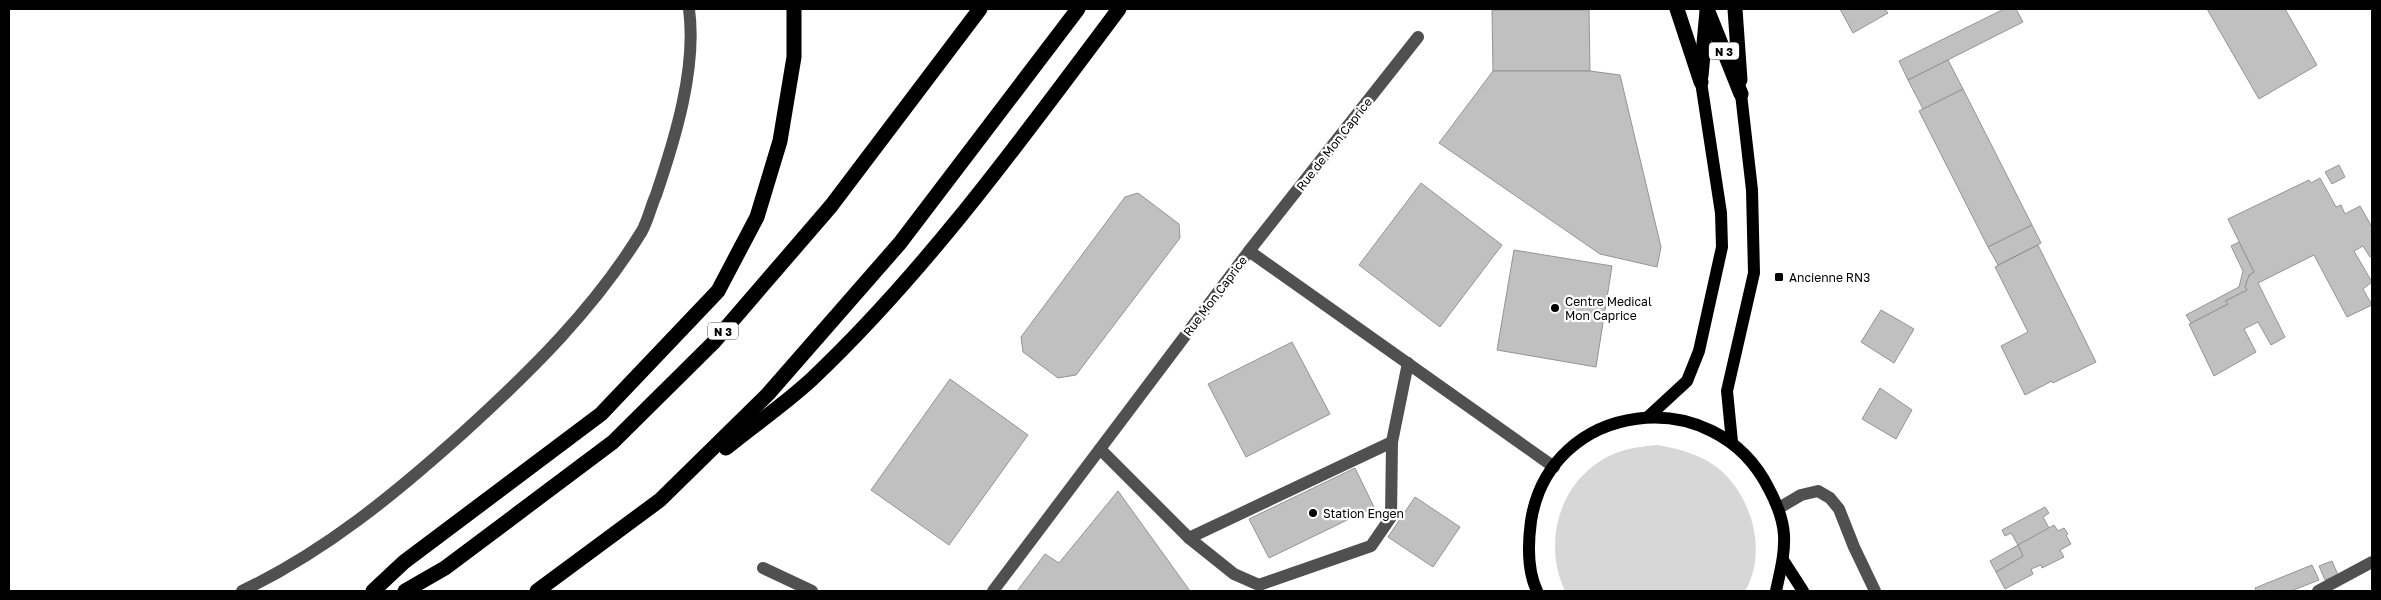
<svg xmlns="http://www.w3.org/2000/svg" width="2381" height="600" font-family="'Golos Text',sans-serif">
  <rect width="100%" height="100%" fill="#fff"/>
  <path fill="#d7d7d7" d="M1657 445C1679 449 1700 454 1718 468 1752 496 1768 552 1745 591H1565C1541 540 1561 475 1616 453 1630 448 1643 446 1657 445Z"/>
  <g fill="#c0c0c0" stroke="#949494">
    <polygon points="1840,9 1885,9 1888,13 1853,33"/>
    <polygon points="2004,9 2016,9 2023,22 1908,80 1899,61"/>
    <polygon points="2207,9 2285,9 2317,65 2259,99"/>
    <polygon points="1492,10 1589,10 1590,71 1493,71"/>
    <polygon points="1948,60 1963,89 1923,109 1908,80"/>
    <polygon points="1493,71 1590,71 1620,75 1661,247 1657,267 1600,254 1439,143"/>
    <polygon points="1963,89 2032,225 1988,247 1919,111"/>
    <polygon points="2339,165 2345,177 2332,184 2325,172"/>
    <polygon points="2320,178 2336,207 2341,205 2345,214 2360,206 2372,227 2372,256 2370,257 2363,246 2354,251 2372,282 2363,289 2372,305 2347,317 2314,255 2258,283 2285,337 2271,345 2258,322 2244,329 2256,352 2214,376 2189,324 2228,304 2225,301 2247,290 2245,287 2249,275 2254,272 2228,219 2309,180 2311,183"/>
    <polygon points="1421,183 1502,245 1440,327 1359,265"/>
    <polygon points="1138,193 1179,224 1180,238 1076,375 1058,378 1023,352 1021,337 1125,197"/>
    <polygon points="2032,225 2041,243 1998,265 1988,247"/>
    <polygon points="2239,242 2254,272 2249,275 2245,287 2247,290 2225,301 2228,304 2191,323 2186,315 2239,287 2243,271 2231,246"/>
    <polygon points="2038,245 2096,362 2053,383 2052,381 2025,395 2001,346 2028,332 1995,267"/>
    <polygon points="1514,250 1612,266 1596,367 1497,350"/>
    <polygon points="1881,310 1914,329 1894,363 1861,342"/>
    <polygon points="1292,342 1330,414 1246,457 1208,384"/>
    <polygon points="950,379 1028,435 949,545 871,490"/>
    <polygon points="1880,388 1912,410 1896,439 1862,419"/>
    <polygon points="1355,468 1374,507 1269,558 1249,519"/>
    <polygon points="1118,491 1190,591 1017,591 1045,554 1059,563"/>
    <polygon points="1415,497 1460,527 1433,567 1388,537"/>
    <polygon points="2045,507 2049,513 2043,517 2049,528 2018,545 2011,533 2005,536 2002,530"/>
    <polygon points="2054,525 2058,531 2064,528 2068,534 2066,535 2071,544 2060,550 2064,557 2042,568 2041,565 2031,569 2033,574 2005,589 1996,572 2023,556 2018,545"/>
    <polygon points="2018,545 2023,556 1996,572 1990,561"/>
    <polygon points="2332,561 2338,575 2325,580 2319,566"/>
    <polygon points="2312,565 2319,580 2291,591 2256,591 2255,588"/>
  </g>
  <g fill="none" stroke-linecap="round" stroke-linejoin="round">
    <g stroke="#505050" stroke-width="12">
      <polyline points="1249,251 1418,37"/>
      <polyline points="1100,449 1189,538 1234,574 1259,585 1371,546 1391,517 1392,442 1408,363"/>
      <polyline points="1779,508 1801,495 1818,491 1830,498 1839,509 1854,547 1875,591"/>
      <polyline points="1189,538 1392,442"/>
      <polyline points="763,568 812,591"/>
      <path d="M242 591C326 551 396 493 465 431 531 371 595 308 642 231 648 220 651 206 656 195 675 139 697 68 689 9"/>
      <polyline points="993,591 1249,251 1554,467"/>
      <polyline points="2318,591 2372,562"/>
    </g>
    <g stroke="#000" stroke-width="12">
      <polyline points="1648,417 1687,381 1699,351 1722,247 1721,213 1701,82"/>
      <polyline points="1732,442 1727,391 1754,273 1752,190 1741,94"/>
      <polyline points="1783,560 1803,591"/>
      <path d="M1537 591C1527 570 1528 543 1531 521 1550 400 1715 380 1769 489 1777 504 1783 518 1784 535 1785 555 1780 572 1776 591"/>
    </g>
    <g stroke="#000" stroke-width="15">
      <polyline points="1677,9 1701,82"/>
      <polyline points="1707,9 1741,94"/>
      <polyline points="1735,9 1740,80"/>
      <polyline points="1701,76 1707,11"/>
      <path d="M726 448C754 425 785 404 812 379 928 269 1023 137 1119 9"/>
      <polyline points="373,591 404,562 601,414 718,291 757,217 780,141 794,57 794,9"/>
      <polyline points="405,591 445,568 613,442 713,343 831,206 980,9"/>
      <polyline points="537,591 660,500 768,394 900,243 1078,9"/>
    </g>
  </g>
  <g fill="#000" stroke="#fff" stroke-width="2">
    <rect x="1774" y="272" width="10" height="10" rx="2.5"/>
    <circle cx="1555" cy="308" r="5"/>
    <circle cx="1313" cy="513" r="5"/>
  </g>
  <g text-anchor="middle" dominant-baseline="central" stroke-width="4.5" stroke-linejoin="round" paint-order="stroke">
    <g fill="#fff" stroke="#4c4c4c" stroke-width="1">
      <rect x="1709" y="42.5" width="30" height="17" rx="4"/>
      <rect x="708" y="322.5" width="30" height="17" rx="4"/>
    </g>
    <g font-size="11" font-weight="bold" fill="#000">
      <text x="1724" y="51">N 3</text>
      <text x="723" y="331">N 3</text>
    </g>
    <g font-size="12" fill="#000" stroke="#fff">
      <text transform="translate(1334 144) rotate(-52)">Rue de Mon Caprice</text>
      <text transform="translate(1215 296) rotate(-53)">Rue Mon Caprice</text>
    </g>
    <g font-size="12" fill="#000" stroke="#fff" text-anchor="start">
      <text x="1789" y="277">Ancienne RN3</text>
      <text x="1565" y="301">Centre Medical<tspan x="1565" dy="14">Mon Caprice</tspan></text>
      <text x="1323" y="513">Station Engen</text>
    </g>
  </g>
  <rect width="2381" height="600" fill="none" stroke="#000000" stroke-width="20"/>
</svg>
